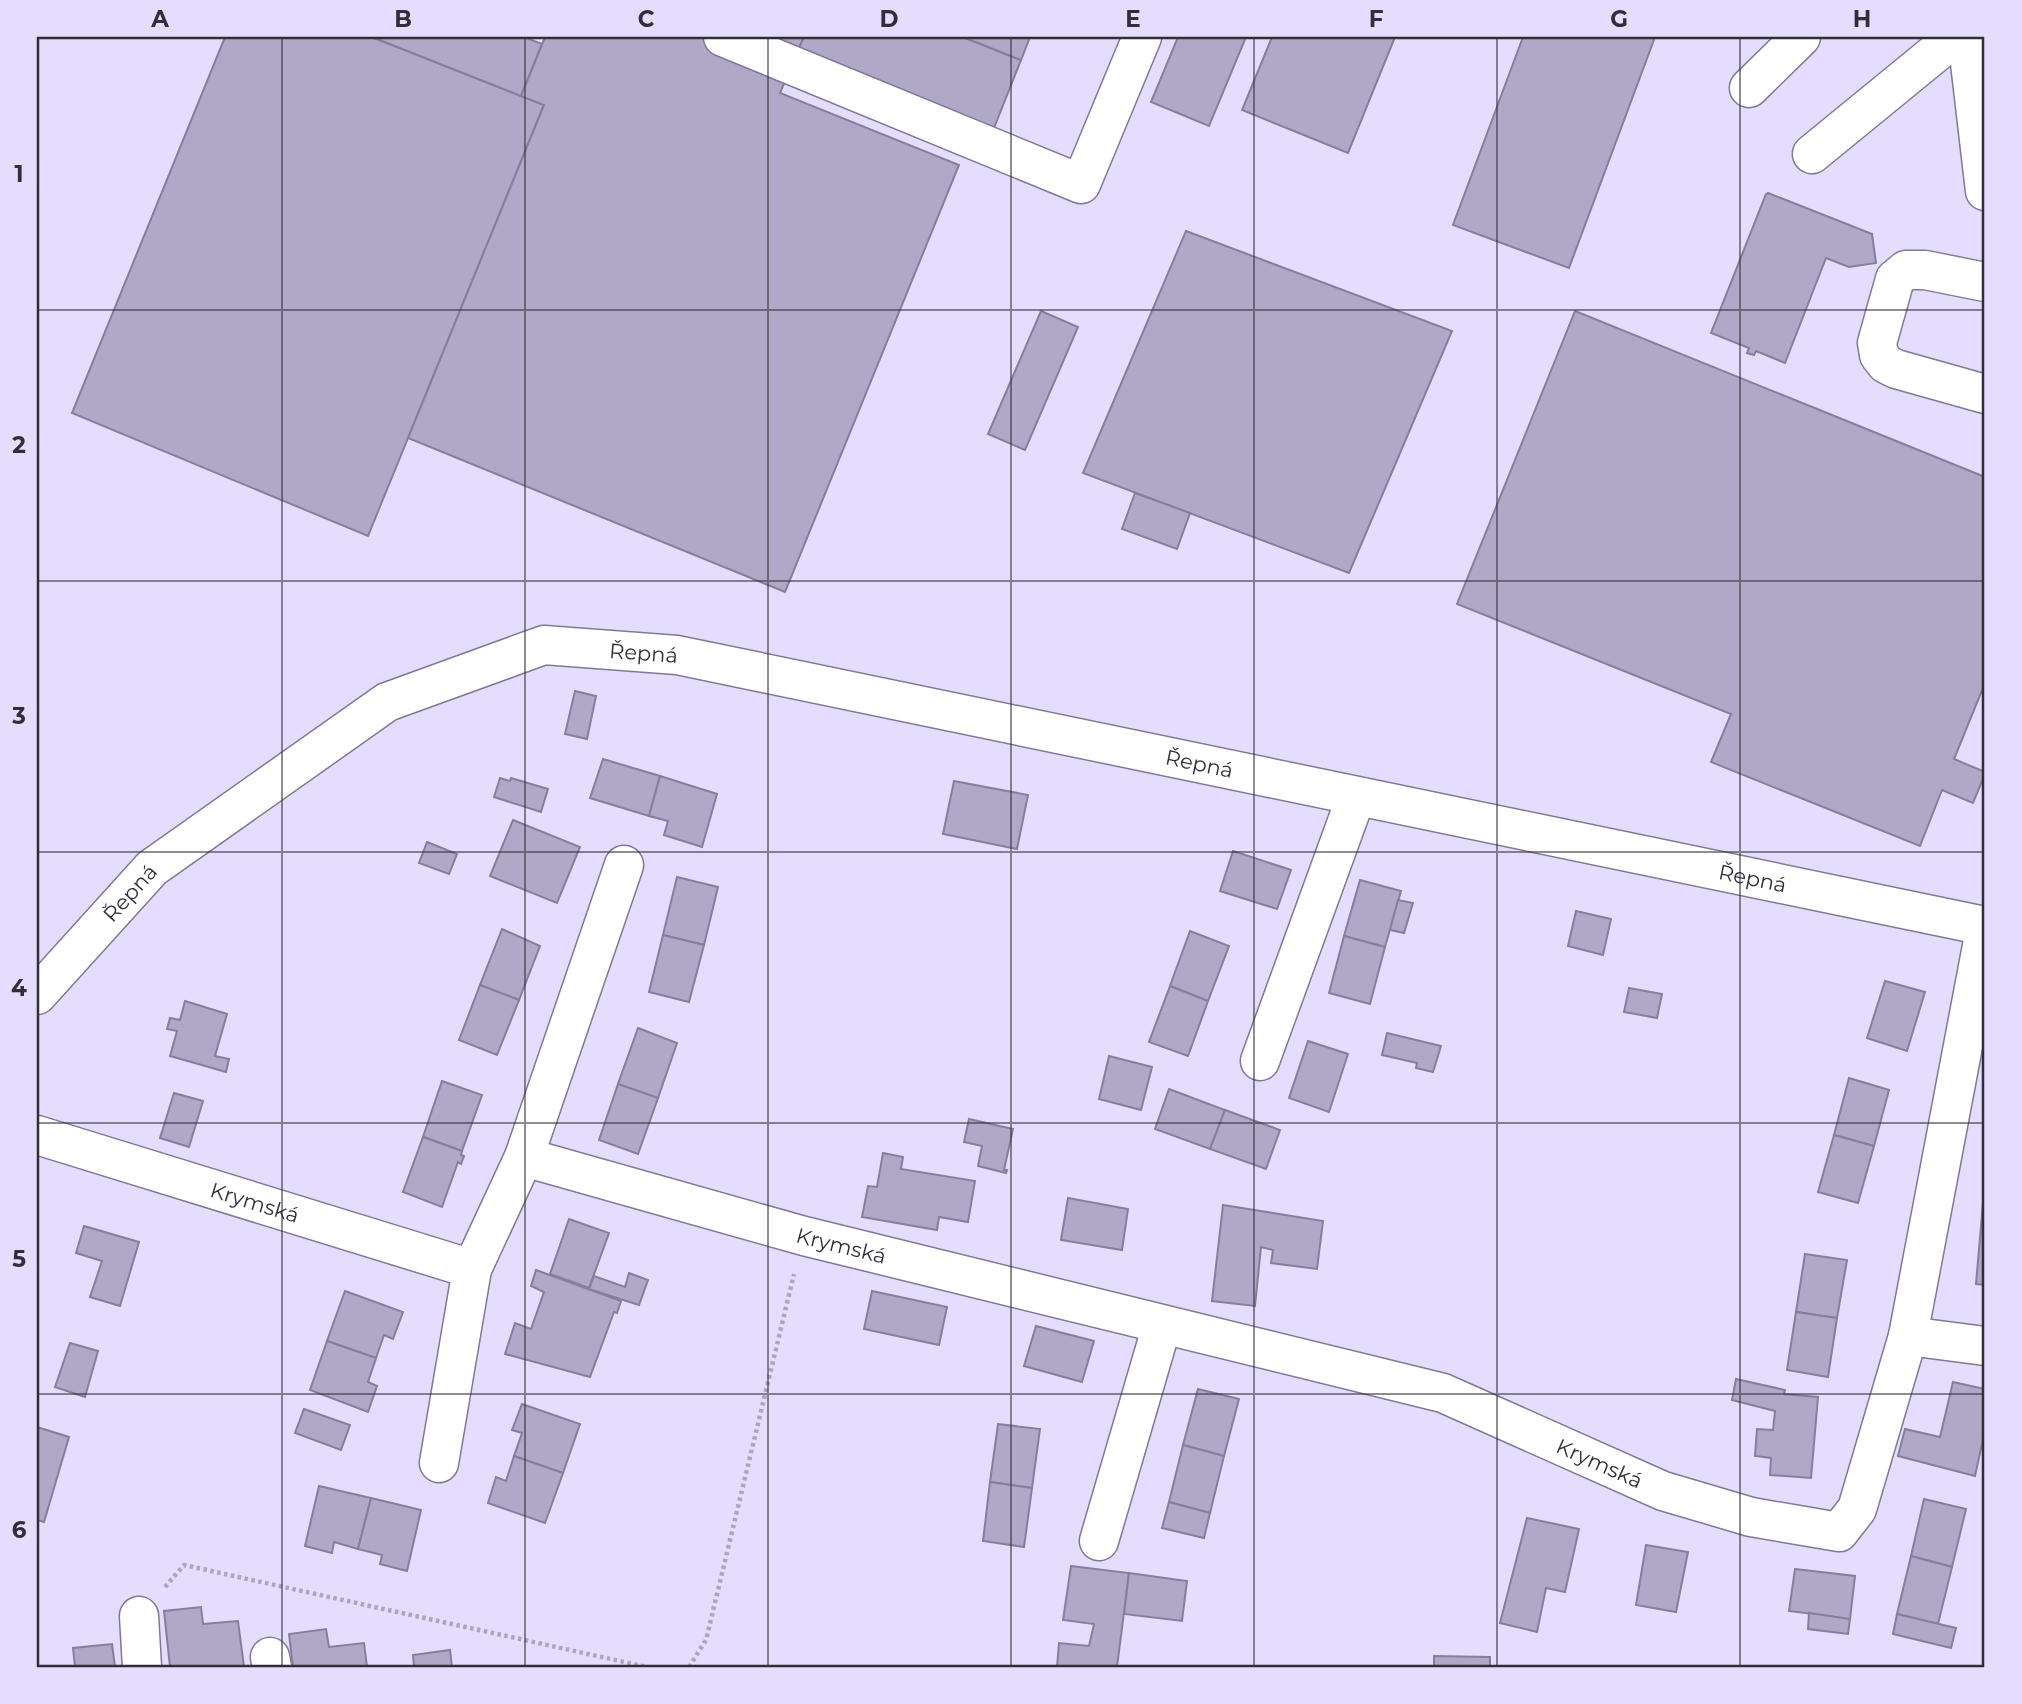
<svg xmlns="http://www.w3.org/2000/svg" width="2022" height="1704" font-family="Montserrat,sans-serif">
  <rect width="100%" height="100%" fill="#e5ddfd"/>
  <g fill="#afa8c6" stroke="#867f9c" stroke-width="2">
    <polygon points="225,37 372,37 544,105 368,536 72,413"/>
    <polygon points="372,37 524,37 542,44 521,96"/>
    <polygon points="545,37 804,37 780,93 959,165 785,592 408,438 544,105 521,96"/>
    <polygon points="804,37 963,37 1021,60 994,128 798,50"/>
    <polygon points="963,37 1030,37 1021,60"/>
    <polygon points="1178,37 1246,37 1209,126 1151,102"/>
    <polygon points="1272,37 1395,37 1348,153 1242,110"/>
    <polygon points="1523,37 1655,37 1569,268 1453,225"/>
    <polygon points="1768,193 1872,234 1876,263 1849,267 1826,258 1785,363 1756,351 1754,355 1747,353 1749,348 1711,333 1766,194"/>
    <polygon points="1186,231 1452,331 1349,573 1083,473"/>
    <polygon points="1041,311 1078,327 1025,450 988,434"/>
    <polygon points="1575,311 1985,477 1985,683 1954,759 1985,772 1985,774 1973,803 1942,790 1920,846 1711,762 1731,714 1457,604"/>
    <polygon points="1135,493 1190,513 1177,549 1122,529"/>
    <polygon points="575,691 596,696 587,739 565,734"/>
    <polygon points="603,759 660,776 649,816 590,798"/>
    <polygon points="660,776 717,794 702,847 664,835 668,821 649,816"/>
    <polygon points="500,778 510,781 511,778 548,789 541,812 494,797"/>
    <polygon points="954,781 1028,795 1017,849 943,834"/>
    <polygon points="513,820 580,847 557,903 490,876"/>
    <polygon points="427,842 457,854 449,874 419,863"/>
    <polygon points="1233,851 1291,870 1277,909 1220,891"/>
    <polygon points="677,877 718,887 704,945 663,935"/>
    <polygon points="1360,880 1401,891 1385,947 1344,936"/>
    <polygon points="1398,900 1413,903 1404,933 1390,930"/>
    <polygon points="1576,911 1611,919 1603,955 1568,946"/>
    <polygon points="502,929 540,946 519,1000 480,985"/>
    <polygon points="1190,931 1229,946 1208,1001 1170,986"/>
    <polygon points="663,935 704,945 689,1002 649,992"/>
    <polygon points="1344,936 1385,947 1370,1004 1329,993"/>
    <polygon points="1885,981 1925,992 1907,1051 1867,1038"/>
    <polygon points="480,985 519,1000 497,1055 459,1040"/>
    <polygon points="1170,986 1208,1001 1188,1056 1149,1042"/>
    <polygon points="1629,988 1662,994 1657,1018 1624,1012"/>
    <polygon points="185,1001 227,1014 215,1056 229,1059 226,1072 170,1056 177,1031 167,1029 170,1018 180,1020"/>
    <polygon points="638,1028 677,1043 658,1098 618,1084"/>
    <polygon points="1387,1033 1441,1046 1433,1072 1416,1068 1417,1063 1382,1055"/>
    <polygon points="1308,1041 1348,1054 1329,1112 1289,1098"/>
    <polygon points="1109,1056 1152,1067 1141,1110 1099,1099"/>
    <polygon points="1849,1078 1889,1090 1874,1146 1834,1135"/>
    <polygon points="442,1081 482,1095 462,1151 423,1137"/>
    <polygon points="618,1084 658,1098 638,1154 599,1140"/>
    <polygon points="1169,1089 1225,1110 1210,1149 1155,1129"/>
    <polygon points="174,1093 203,1101 189,1147 160,1138"/>
    <polygon points="1225,1110 1280,1130 1266,1169 1210,1149"/>
    <polygon points="969,1119 1013,1129 1004,1170 1007,1170 1006,1173 978,1166 982,1146 964,1142"/>
    <polygon points="1834,1135 1874,1146 1858,1203 1818,1192"/>
    <polygon points="423,1137 462,1151 461,1155 464,1156 461,1164 458,1162 442,1207 403,1192"/>
    <polygon points="883,1153 903,1157 901,1169 975,1181 968,1222 939,1217 937,1230 862,1217 868,1186 877,1187"/>
    <polygon points="1985,1179 1985,1226 1981,1226"/>
    <polygon points="1068,1198 1128,1209 1122,1250 1061,1240"/>
    <polygon points="1223,1205 1323,1221 1317,1269 1271,1263 1273,1250 1261,1247 1255,1306 1212,1301"/>
    <polygon points="569,1219 609,1233 589,1288 550,1274"/>
    <polygon points="84,1226 139,1242 120,1306 90,1297 102,1261 76,1253"/>
    <polygon points="1981,1226 1985,1226 1985,1285 1976,1284"/>
    <polygon points="1805,1254 1847,1260 1837,1318 1796,1312"/>
    <polygon points="536,1270 621,1301 617,1313 614,1312 590,1377 505,1354 515,1323 531,1329 544,1292 531,1286"/>
    <polygon points="629,1273 648,1280 639,1305 589,1289 594,1276 625,1287"/>
    <polygon points="345,1291 403,1312 393,1339 384,1335 376,1358 327,1341"/>
    <polygon points="872,1291 947,1307 939,1345 864,1329"/>
    <polygon points="1796,1312 1837,1318 1828,1377 1787,1370"/>
    <polygon points="1036,1326 1094,1341 1082,1382 1024,1366"/>
    <polygon points="327,1341 376,1358 368,1382 377,1386 368,1412 310,1390"/>
    <polygon points="70,1343 98,1351 85,1397 55,1387"/>
    <polygon points="1736,1379 1785,1390 1784,1394 1818,1397 1811,1478 1770,1475 1771,1458 1755,1456 1757,1429 1773,1430 1775,1411 1732,1400"/>
    <polygon points="1953,1382 1985,1389 1985,1430 1975,1476 1898,1456 1905,1429 1940,1437"/>
    <polygon points="1198,1389 1239,1399 1224,1456 1183,1445"/>
    <polygon points="522,1404 580,1424 563,1473 514,1456 522,1433 512,1430"/>
    <polygon points="304,1409 350,1425 341,1450 295,1433"/>
    <polygon points="998,1424 1040,1429 1032,1488 990,1482"/>
    <polygon points="37,1427 69,1437 44,1522 37,1520"/>
    <polygon points="1183,1445 1224,1456 1210,1513 1169,1502"/>
    <polygon points="514,1456 563,1473 545,1523 488,1503 496,1477 506,1481"/>
    <polygon points="990,1482 1032,1488 1024,1547 983,1541"/>
    <polygon points="319,1486 371,1498 358,1549 334,1542 332,1553 305,1546"/>
    <polygon points="371,1498 421,1510 407,1571 380,1564 382,1555 358,1549"/>
    <polygon points="1924,1499 1966,1509 1952,1567 1911,1556"/>
    <polygon points="1169,1502 1210,1513 1204,1538 1162,1528"/>
    <polygon points="1527,1518 1579,1529 1565,1592 1546,1588 1537,1632 1500,1623"/>
    <polygon points="1646,1545 1688,1552 1676,1612 1636,1605"/>
    <polygon points="1911,1556 1952,1567 1938,1624 1897,1614"/>
    <polygon points="1071,1566 1129,1573 1117,1667 1057,1667 1059,1643 1089,1646 1094,1624 1063,1620"/>
    <polygon points="1795,1569 1855,1576 1850,1619 1789,1611"/>
    <polygon points="1129,1573 1187,1581 1182,1621 1124,1614"/>
    <polygon points="201,1607 203,1624 238,1621 244,1667 170,1667 164,1611"/>
    <polygon points="1809,1613 1850,1619 1848,1634 1808,1629"/>
    <polygon points="1897,1614 1956,1628 1951,1648 1893,1634"/>
    <polygon points="326,1629 329,1647 364,1643 367,1667 293,1667 289,1634"/>
    <polygon points="112,1644 115,1667 75,1667 73,1648"/>
    <polygon points="450,1650 452,1667 414,1667 413,1655"/>
    <polygon points="1434,1656 1490,1657 1490,1667 1434,1667"/>
  </g>
  <g fill="none" stroke-linecap="round" stroke-linejoin="round">
    <g stroke="#807995" stroke-width="41">
      <g id="minor">
        <polyline points="723,37 1081,184 1142,37"/>
        <polyline points="1967,37 1985,191"/>
        <polyline points="1749,88 1801,37"/>
        <polyline points="1812,154 1955,37"/>
        <polyline points="1985,282 1925,270 1906,270 1895,279 1877,343 1879,355 1886,364 1896,369 1985,394"/>
        <path id="s1" d="M37 995 152 868 387 702 544 645 677 655 1985 926"/>
        <polyline points="1260,1061 1356,797"/>
        <path id="s2" d="M37 1135 472 1269 524 1157 804 1236 1443 1393 1663 1491 1751 1517 1839 1532 1857 1509 1908 1336 1985 1346"/>
        <polyline points="524,1157 624,865"/>
        <polyline points="1908,1336 1985,930"/>
        <polyline points="439,1463 472,1269"/>
        <polyline points="1099,1541 1162,1325"/>
        <polyline points="139,1616 142,1667"/>
        <polyline points="270,1657 272,1667"/>
      </g>
    </g>
    <g stroke="#aba5be" stroke-width="4.5" stroke-dasharray="3.5 3.5" stroke-linecap="butt">
      <polyline points="165,1587 184,1565 647,1667"/>
      <polyline points="689,1667 706,1640 794,1274"/>
    </g>
    <use href="#minor" stroke="#fff" stroke-width="38"/>
  </g>
  <path fill="none" stroke="#312e3a" stroke-width="2" stroke-opacity="0.55" d="M282 37V1667M525 37V1667M768 37V1667M1011 37V1667M1254 37V1667M1497 37V1667M1740 37V1667M37 310H1985M37 581H1985M37 852H1985M37 1123H1985M37 1394H1985"/>
  <g text-anchor="middle" dominant-baseline="central" stroke-width="5" stroke-linejoin="round" paint-order="stroke">
    <g font-size="21" fill="#312e3a" stroke="#e5ddfd">
      <text stroke="none"><textPath href="#s1" startOffset="726">Řepná</textPath></text>
      <text stroke="none"><textPath href="#s1" startOffset="1293">Řepná</textPath></text>
      <text stroke="none"><textPath href="#s1" startOffset="1858">Řepná</textPath></text>
      <text stroke="none"><textPath href="#s1" startOffset="138">Řepná</textPath></text>
      <text stroke="none"><textPath href="#s2" startOffset="228">Krymská</textPath></text>
      <text stroke="none"><textPath href="#s2" startOffset="908">Krymská</textPath></text>
      <text stroke="none"><textPath href="#s2" startOffset="1699">Krymská</textPath></text>
    </g>
  </g>
  <rect width="2022" height="1704" fill="none" stroke="#e5ddfd" stroke-width="77"/>
  <rect x="38" y="38" width="1945" height="1628" fill="none" stroke="#312e3a" stroke-width="2.5"/>
  <g font-size="23" text-anchor="middle" font-weight="bold" fill="#312e3a">
    <text x="160" y="27">A</text>
    <text x="403" y="27">B</text>
    <text x="646" y="27">C</text>
    <text x="889" y="27">D</text>
    <text x="1133" y="27">E</text>
    <text x="1376" y="27">F</text>
    <text x="1619" y="27">G</text>
    <text x="1862" y="27">H</text>
    <text x="19" y="182">1</text>
    <text x="19" y="453">2</text>
    <text x="19" y="724">3</text>
    <text x="19" y="996">4</text>
    <text x="19" y="1267">5</text>
    <text x="19" y="1538">6</text>
  </g>
</svg>
